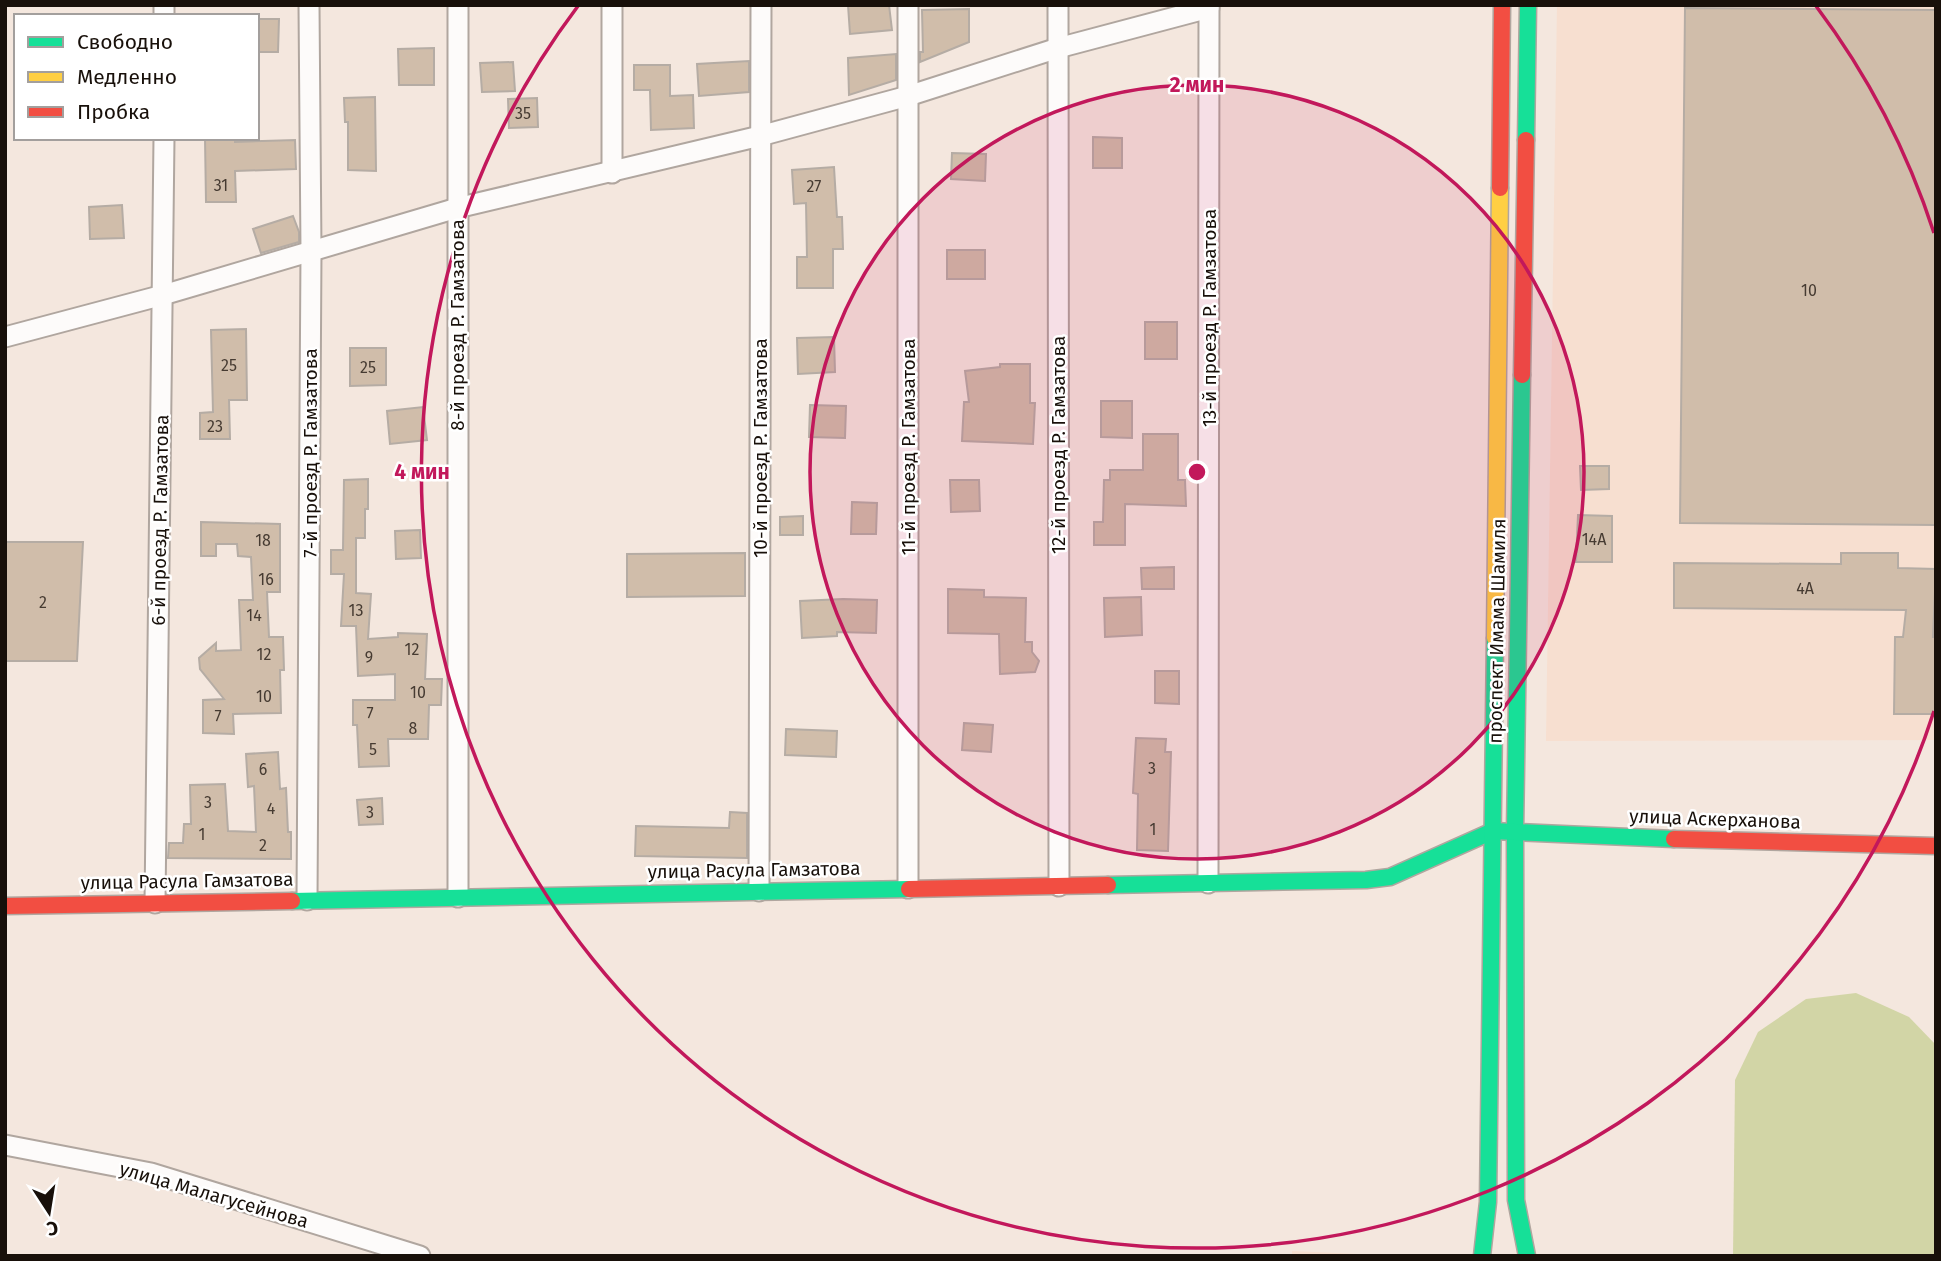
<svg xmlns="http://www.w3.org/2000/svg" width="1941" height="1261" font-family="'Fira Sans',sans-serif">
  <rect width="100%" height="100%" fill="#f4e7de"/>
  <g fill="#f7dfd0">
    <polygon points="1557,5 1936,5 1936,740 1546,741"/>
    <polygon points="1292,1251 1358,1254 1358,1256 1292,1256"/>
  </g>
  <polygon fill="#d2d5a6" points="1856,993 1909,1017 1936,1045 1936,1256 1733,1256 1735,1080 1758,1032 1806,999"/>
  <g fill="#d0bdaa" stroke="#b5aca4" stroke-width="2">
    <polygon points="848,5 889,5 892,30 850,34"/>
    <polygon points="1685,8 1936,10 1936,525 1680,523"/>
    <polygon points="969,9 969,42 920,62 920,52 923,52 922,10"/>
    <polygon points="257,19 279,19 278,52 257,52"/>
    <polygon points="434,48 434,85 399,85 398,49"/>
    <polygon points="896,54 896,80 849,95 848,58"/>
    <polygon points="749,61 749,92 699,96 697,64"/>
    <polygon points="513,62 515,91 482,92 480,63"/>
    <polygon points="634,65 670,65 670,96 693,95 694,128 651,130 650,90 634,90"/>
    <polygon points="375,97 376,171 348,170 348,122 345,122 344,98"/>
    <polygon points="537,98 538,127 509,128 508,99"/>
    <polygon points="1093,137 1122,138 1122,168 1093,168"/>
    <polygon points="205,138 235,138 235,142 295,140 296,169 235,171 236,202 206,202"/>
    <polygon points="952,153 986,154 985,181 951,179"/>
    <polygon points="834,167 837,217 842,217 843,249 833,249 833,288 797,288 797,257 807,257 806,203 794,204 792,170"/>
    <polygon points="122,205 124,238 90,239 89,207"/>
    <polygon points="293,216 299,232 299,242 261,253 253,229"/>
    <rect x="947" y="250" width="38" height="29"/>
    <rect x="1145" y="322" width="32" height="37"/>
    <polygon points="246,329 247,400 229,400 230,439 200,439 200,413 213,412 211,330"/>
    <polygon points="834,337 835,372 798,374 797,338"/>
    <polygon points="350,348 386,348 386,385 350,386"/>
    <polygon points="1000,364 1030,364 1030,403 1035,403 1033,444 962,441 964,402 969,402 965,371 1000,367"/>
    <polygon points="1101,401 1132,401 1132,438 1101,437"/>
    <polygon points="810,405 846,406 845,438 809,437"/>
    <polygon points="423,407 427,440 390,444 387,411"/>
    <polygon points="1143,434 1178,434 1178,480 1185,480 1186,506 1125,504 1125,545 1094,545 1094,522 1103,522 1104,480 1110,480 1110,470 1143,470"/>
    <polygon points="1580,466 1609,466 1609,489 1581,490"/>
    <polygon points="368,479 368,509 365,509 365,538 356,538 356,593 371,594 368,639 398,637 398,633 427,634 425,679 442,679 441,705 429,705 428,739 388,739 389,766 359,767 357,725 353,725 353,700 395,700 395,674 358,676 356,626 341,626 344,574 331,574 331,550 343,550 344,480"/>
    <polygon points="950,480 979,480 980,511 951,512"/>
    <polygon points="852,502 877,503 876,534 851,534"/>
    <polygon points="1578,515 1612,516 1612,562 1576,562"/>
    <polygon points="803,516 803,535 780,535 780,517"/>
    <polygon points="201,522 280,524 280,592 267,592 269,637 283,637 284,670 280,670 281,713 233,714 234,734 203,733 203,700 224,699 200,669 199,658 216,643 216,651 241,650 239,600 253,600 251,557 238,556 237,544 216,544 216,556 201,556"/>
    <polygon points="420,530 421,558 396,559 395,531"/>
    <polygon points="5,542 83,542 77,661 5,661"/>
    <polygon points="745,553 745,596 627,597 627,554"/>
    <polygon points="1841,553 1898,553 1898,568 1936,569 1933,637 1936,637 1936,714 1894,714 1895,637 1903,637 1906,610 1674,608 1674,563 1841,564"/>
    <polygon points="1174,567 1174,589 1142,589 1141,568"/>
    <polygon points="948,589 984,590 984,597 1026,598 1025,642 1032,642 1032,652 1039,661 1035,672 1000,674 999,634 948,633"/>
    <polygon points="1141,597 1142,635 1105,637 1104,598"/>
    <polygon points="843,599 877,600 876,633 837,632 837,636 802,638 800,601"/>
    <polygon points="1155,671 1179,671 1179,704 1155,703"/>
    <polygon points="964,723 993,725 991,752 962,750"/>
    <polygon points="786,729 837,731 836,757 785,755"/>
    <polygon points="1136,738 1166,739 1165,752 1171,752 1168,851 1137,850 1138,794 1133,793"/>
    <polygon points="278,752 280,789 286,788 288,832 291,832 291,859 168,858 169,843 183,843 184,824 191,824 190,785 225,784 228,831 256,832 254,786 248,787 246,754"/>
    <polygon points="382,798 383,824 359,825 357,800"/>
    <polygon points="730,812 747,813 747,858 635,856 636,826 729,828"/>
  </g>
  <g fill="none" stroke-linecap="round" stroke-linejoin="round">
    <g stroke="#b0a69f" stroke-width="23">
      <g id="street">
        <polyline points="612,5 612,173"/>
        <polyline points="908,5 908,888"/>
        <polyline points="1058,5 1059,886"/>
        <polyline points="164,16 164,5"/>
        <polyline points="5,337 163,295 457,208 760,136 908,96 1058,48 1209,8"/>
        <polyline points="1208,883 1209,5"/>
        <polyline points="759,891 761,5"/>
        <polyline points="458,897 458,5"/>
        <polyline points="307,900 311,251 309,5"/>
        <polyline points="155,903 164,138"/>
        <polyline points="5,1145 151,1173 420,1256"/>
      </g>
    </g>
    <g stroke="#b0a69f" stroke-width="19">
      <g id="fast">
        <polyline points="1526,140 1528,5"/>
        <polyline points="1522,375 1515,832 1516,1200 1527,1256"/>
        <polyline points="1108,885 1366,880 1390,877 1493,831 1674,839"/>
        <polyline points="292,901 909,889"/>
        <polyline points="1482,1256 1488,1202 1495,638"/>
      </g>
    </g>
    <g stroke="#b0a69f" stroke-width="19">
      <polyline id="slow" points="1495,638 1500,188"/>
    </g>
    <g stroke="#b0a69f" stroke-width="19">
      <g id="jam">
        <polyline points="1500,188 1502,5"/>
        <polyline points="1522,375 1526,140"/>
        <polyline points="1674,839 1936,846"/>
        <polyline points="909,889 1108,885"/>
        <polyline points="5,906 292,901"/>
      </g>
    </g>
    <use href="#street" stroke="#fdfbfa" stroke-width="19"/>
    <use href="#fast" stroke="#16e098" stroke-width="16"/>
    <use href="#slow" stroke="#ffcf43" stroke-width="16"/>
    <use href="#jam" stroke="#f24e42" stroke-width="16"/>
  </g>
  <circle cx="1197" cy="472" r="387" fill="#c2185b" fill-opacity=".12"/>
  <g fill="none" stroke="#c2185b" stroke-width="3.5">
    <circle cx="1197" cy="472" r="387"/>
    <path d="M1934 711A775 775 0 1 1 578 6M1816 6A775 775 0 0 1 1934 233"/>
  </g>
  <g text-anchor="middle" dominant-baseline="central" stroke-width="5" stroke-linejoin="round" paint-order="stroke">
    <g font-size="16" fill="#463b32">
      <text x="523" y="113">35</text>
      <text x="221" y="185">31</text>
      <text x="814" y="186">27</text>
      <text x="1809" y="290">10</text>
      <text x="229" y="365">25</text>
      <text x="368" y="367">25</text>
      <text x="215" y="426">23</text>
      <text x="1594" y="539">14А</text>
      <text x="263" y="540">18</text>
      <text x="266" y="579">16</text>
      <text x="1805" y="588">4А</text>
      <text x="43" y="602">2</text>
      <text x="356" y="610">13</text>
      <text x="254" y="615">14</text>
      <text x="412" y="649">12</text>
      <text x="264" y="654">12</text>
      <text x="369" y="657">9</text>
      <text x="418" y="692">10</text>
      <text x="264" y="696">10</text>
      <text x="370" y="713">7</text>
      <text x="218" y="716">7</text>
      <text x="413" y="728">8</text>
      <text x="373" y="749">5</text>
      <text x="1152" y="768">3</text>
      <text x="263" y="769">6</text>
      <text x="208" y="802">3</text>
      <text x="271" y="808">4</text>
      <text x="370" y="812">3</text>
      <text x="1153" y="829">1</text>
      <text x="202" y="834">1</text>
      <text x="263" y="845">2</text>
    </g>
    <g font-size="19" fill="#18100a" stroke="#fff">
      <text transform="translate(1209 318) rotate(-90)">13-й проезд Р. Гамзатова</text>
      <text transform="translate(457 325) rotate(-90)">8-й проезд Р. Гамзатова</text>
      <text transform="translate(1058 445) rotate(-90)">12-й проезд Р. Гамзатова</text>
      <text transform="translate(908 447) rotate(-90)">11-й проезд Р. Гамзатова</text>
      <text transform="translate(760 448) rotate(-90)">10-й проезд Р. Гамзатова</text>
      <text transform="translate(310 453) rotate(-90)">7-й проезд Р. Гамзатова</text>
      <text transform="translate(160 520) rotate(-89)">6-й проезд Р. Гамзатова</text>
      <text transform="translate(1497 631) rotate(-89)">проспект Имама Шамиля</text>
      <text transform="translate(1715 819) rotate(2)">улица Аскерханова</text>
      <text transform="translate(754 870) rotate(-1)">улица Расула Гамзатова</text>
      <text transform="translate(187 881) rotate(-1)">улица Расула Гамзатова</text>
      <text transform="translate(214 1195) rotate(16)">улица Малагусейнова</text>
    </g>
  </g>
  <circle cx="1197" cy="472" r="10" fill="#c2185b" stroke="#fff" stroke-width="3.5"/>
  <g font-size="21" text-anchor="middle" font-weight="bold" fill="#c2185b" stroke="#fff" stroke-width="5" stroke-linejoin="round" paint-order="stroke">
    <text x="1197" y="92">2 мин</text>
    <text x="422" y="479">4 мин</text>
  </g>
  <rect width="1941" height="1261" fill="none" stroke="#18100a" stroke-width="14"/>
  <rect x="14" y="14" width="245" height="126" fill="#ffffff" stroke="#a39f9d" stroke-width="2"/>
  <rect x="28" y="37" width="35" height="10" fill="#16e098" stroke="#a39f9d" stroke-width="2"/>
  <text x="77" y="49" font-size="21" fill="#18100a">Свободно</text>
  <rect x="28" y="72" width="35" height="10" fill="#ffcf43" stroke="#a39f9d" stroke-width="2"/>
  <text x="77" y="84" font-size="21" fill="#18100a">Медленно</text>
  <rect x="28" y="107" width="35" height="10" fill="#f24e42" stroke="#a39f9d" stroke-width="2"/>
  <text x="77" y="119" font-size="21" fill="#18100a">Пробка</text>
  <g transform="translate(49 1212) rotate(168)" stroke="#ffffff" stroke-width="5" paint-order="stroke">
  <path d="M0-5L12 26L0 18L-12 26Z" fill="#18100a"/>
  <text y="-10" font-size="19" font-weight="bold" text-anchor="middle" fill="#18100a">С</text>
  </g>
</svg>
